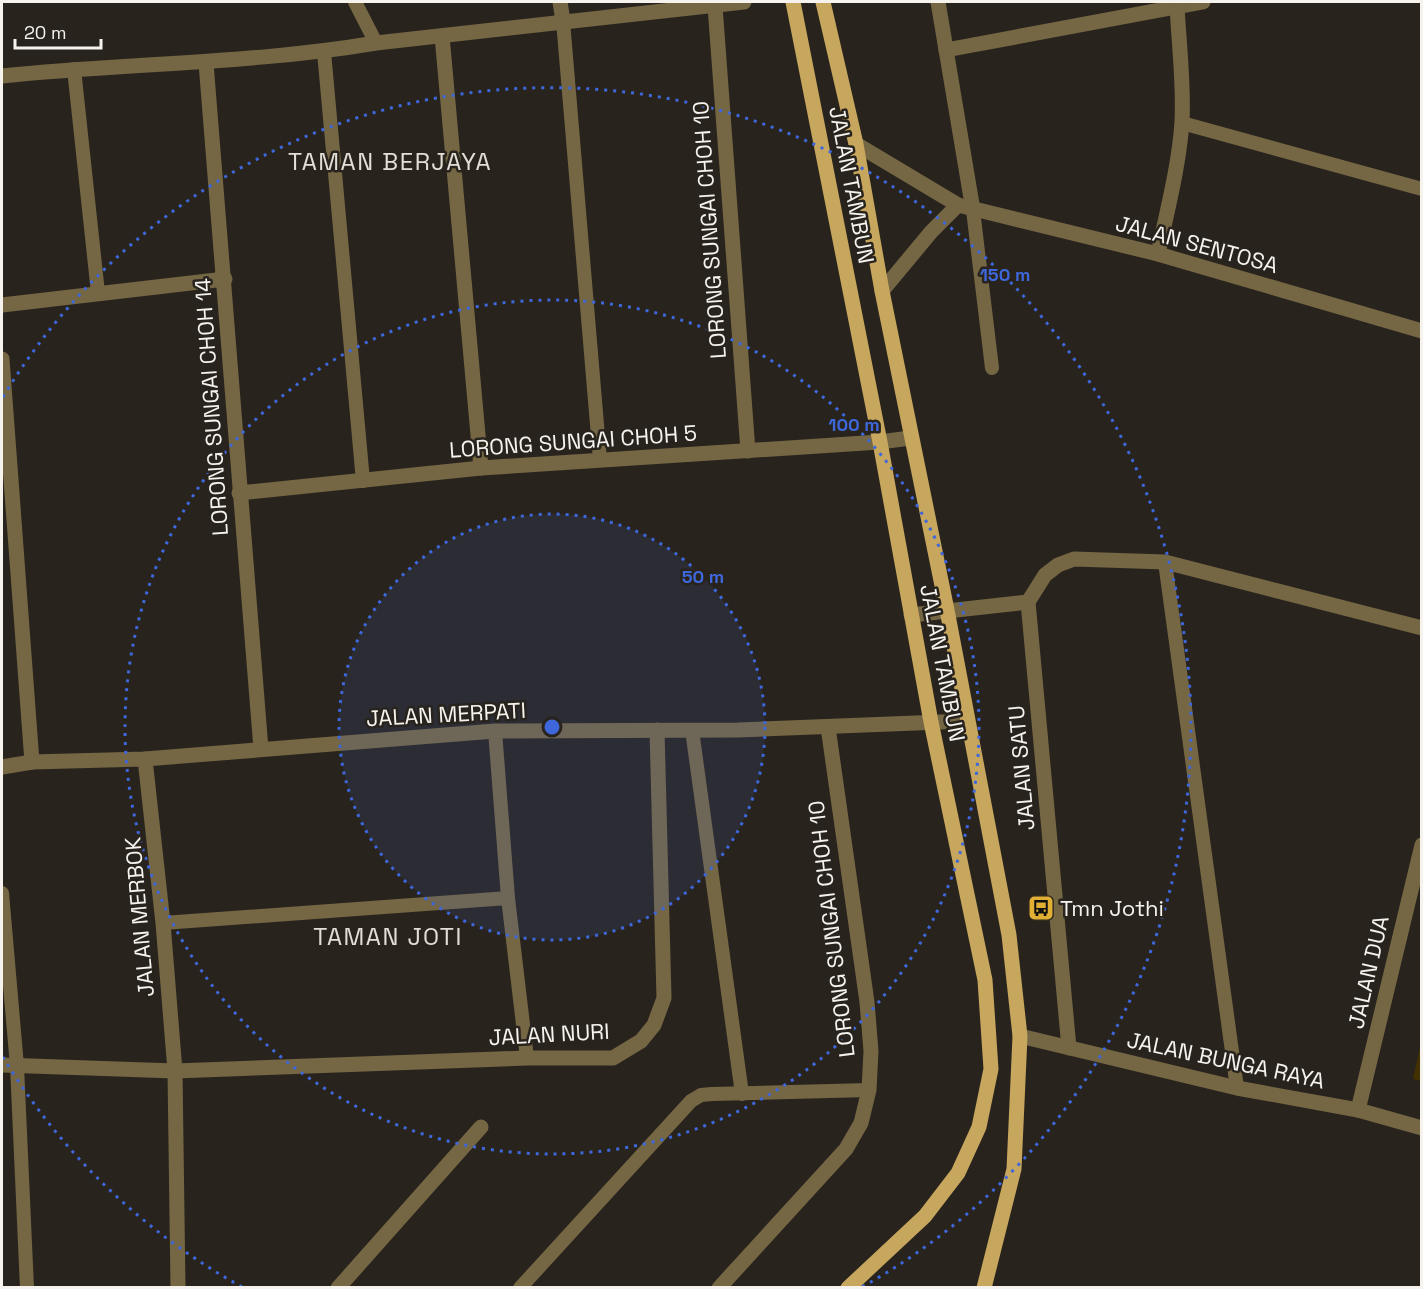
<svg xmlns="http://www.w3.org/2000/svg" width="1423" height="1289" font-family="'Space Grotesk',sans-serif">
  <rect width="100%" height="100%" fill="#28241d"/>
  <polygon fill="#433100" points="1421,1043 1421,1081 1413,1079"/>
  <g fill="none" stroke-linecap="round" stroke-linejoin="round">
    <g stroke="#756644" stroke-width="14">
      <polyline points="355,2 376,43"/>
      <polyline points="563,21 600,460"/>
      <polyline points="324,52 363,481"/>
      <polyline points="74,69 98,293"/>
      <polyline points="1182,123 1422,189"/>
      <polyline points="973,210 992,368"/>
      <polyline points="1165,562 1237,1088"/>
      <polyline points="692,730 742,1094"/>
      <polyline points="495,731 508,898 527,1058"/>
      <polyline points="2,893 17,1066 27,1288"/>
      <polyline points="163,923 508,898"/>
      <polyline points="520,1288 691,1101 701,1095 712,1094 869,1090"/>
    </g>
    <g stroke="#756644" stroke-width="15">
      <polyline points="560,2 563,21"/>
      <polyline points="938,2 973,210"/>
      <polyline points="715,6 748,451"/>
      <polyline points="442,36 481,468"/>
      <polyline points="946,50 1203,2"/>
      <polyline points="206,63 261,749"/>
      <path d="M2 76C126 63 252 64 376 43L744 2"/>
      <polyline points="856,144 958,205 1158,254 1422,331"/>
      <path d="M1158 254C1167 211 1179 166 1182 122 1184 84 1179 45 1177 6"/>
      <polyline points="882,291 931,232 958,205"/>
      <polyline points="2,305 225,279"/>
      <polyline points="2,359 32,762"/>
      <polyline points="239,493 481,468 880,442 910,438"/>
      <polyline points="1028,602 1045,575 1058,565 1074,559 1165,562 1422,628"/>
      <polyline points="911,615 1028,602 1069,1048"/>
      <polyline points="145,759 163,923 175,1071 178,1288"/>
      <polyline points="2,767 32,762 145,759 495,731 738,730 967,721"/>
      <polyline points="1020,1036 1237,1088 1358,1110 1422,1128"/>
      <polyline points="2,1065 175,1071 527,1058 613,1058 641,1041 654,1025 664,998 657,730"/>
      <polyline points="1358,1110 1422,845"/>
      <polyline points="338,1288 481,1127"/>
      <polyline points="719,1288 846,1149 861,1123 869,1090 871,1051 867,1002 828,727"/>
    </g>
    <g stroke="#c7a65d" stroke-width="15">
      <polyline points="793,2 880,442 931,722 985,980 991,1069 979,1127 958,1173 925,1216 848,1288"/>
      <polyline points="823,2 856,144 882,291 947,610 1009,935 1020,1036 1014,1169 984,1288"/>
    </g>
  </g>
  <circle cx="552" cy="727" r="213" fill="#3e67db" fill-opacity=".12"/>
  <g fill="none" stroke="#3e67db" stroke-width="3" stroke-dasharray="3 6">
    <circle cx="552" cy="727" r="213"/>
    <circle cx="552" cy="727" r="427"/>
    <path d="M242 1287A640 640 0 0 1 3 1057M3 397A640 640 0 1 1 862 1287"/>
  </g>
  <defs>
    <g id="bus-square" transform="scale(1.35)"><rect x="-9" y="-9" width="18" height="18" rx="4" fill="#e1af34" stroke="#28241d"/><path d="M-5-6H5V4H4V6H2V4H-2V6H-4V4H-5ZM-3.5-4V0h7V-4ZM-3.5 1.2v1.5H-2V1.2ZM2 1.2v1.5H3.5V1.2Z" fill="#111"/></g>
  </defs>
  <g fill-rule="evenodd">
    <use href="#bus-square" x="1041" y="908"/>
  </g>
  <g text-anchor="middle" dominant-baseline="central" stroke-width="5" stroke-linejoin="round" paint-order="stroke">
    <g font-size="22" fill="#f6f3ef" stroke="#28241d">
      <text transform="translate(852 185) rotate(79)">JALAN TAMBUN</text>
      <text transform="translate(709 230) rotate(-94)">LORONG SUNGAI CHOH 10</text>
      <text transform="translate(1197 244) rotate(15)">JALAN SENTOSA</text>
      <text transform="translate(211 407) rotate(-94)">LORONG SUNGAI CHOH 14</text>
      <text transform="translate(573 441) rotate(-4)">LORONG SUNGAI CHOH 5</text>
      <text transform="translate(943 663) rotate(79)">JALAN TAMBUN</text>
      <text transform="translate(446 714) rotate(-3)">JALAN MERPATI</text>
      <text transform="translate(1021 768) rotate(-95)">JALAN SATU</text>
      <text transform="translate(139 917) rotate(-95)">JALAN MERBOK</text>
      <text transform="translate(831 929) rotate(-97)">LORONG SUNGAI CHOH 10</text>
      <text transform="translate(1368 972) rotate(-77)">JALAN DUA</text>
      <text transform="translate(549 1034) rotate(-3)">JALAN NURI</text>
      <text transform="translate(1226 1060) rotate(12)">JALAN BUNGA RAYA</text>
    </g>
    <g font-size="22" fill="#f6f3ef" stroke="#28241d" text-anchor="start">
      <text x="1060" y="908">Tmn Jothi</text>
    </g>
    <g font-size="24" letter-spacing="1.5" fill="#e4dfd6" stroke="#28241d">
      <text x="390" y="161">TAMAN BERJAYA</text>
      <text x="388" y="936">TAMAN JOTI</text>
    </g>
  </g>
  <circle cx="552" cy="727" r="9" fill="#3e67db" stroke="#28241d" stroke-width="3"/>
  <g font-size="18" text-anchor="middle" font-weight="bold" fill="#3e67db" stroke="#28241d" stroke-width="5" stroke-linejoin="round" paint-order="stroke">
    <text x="1005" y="281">150 m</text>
    <text x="854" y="431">100 m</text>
    <text x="703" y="583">50 m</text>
  </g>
  <rect width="1423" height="1289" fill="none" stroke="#f6f3ef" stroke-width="6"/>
  <path d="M15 39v9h86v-9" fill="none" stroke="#f6f3ef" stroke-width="3"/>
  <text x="24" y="39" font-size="18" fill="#f6f3ef" stroke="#28241d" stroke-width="4.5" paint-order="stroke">20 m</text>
</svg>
